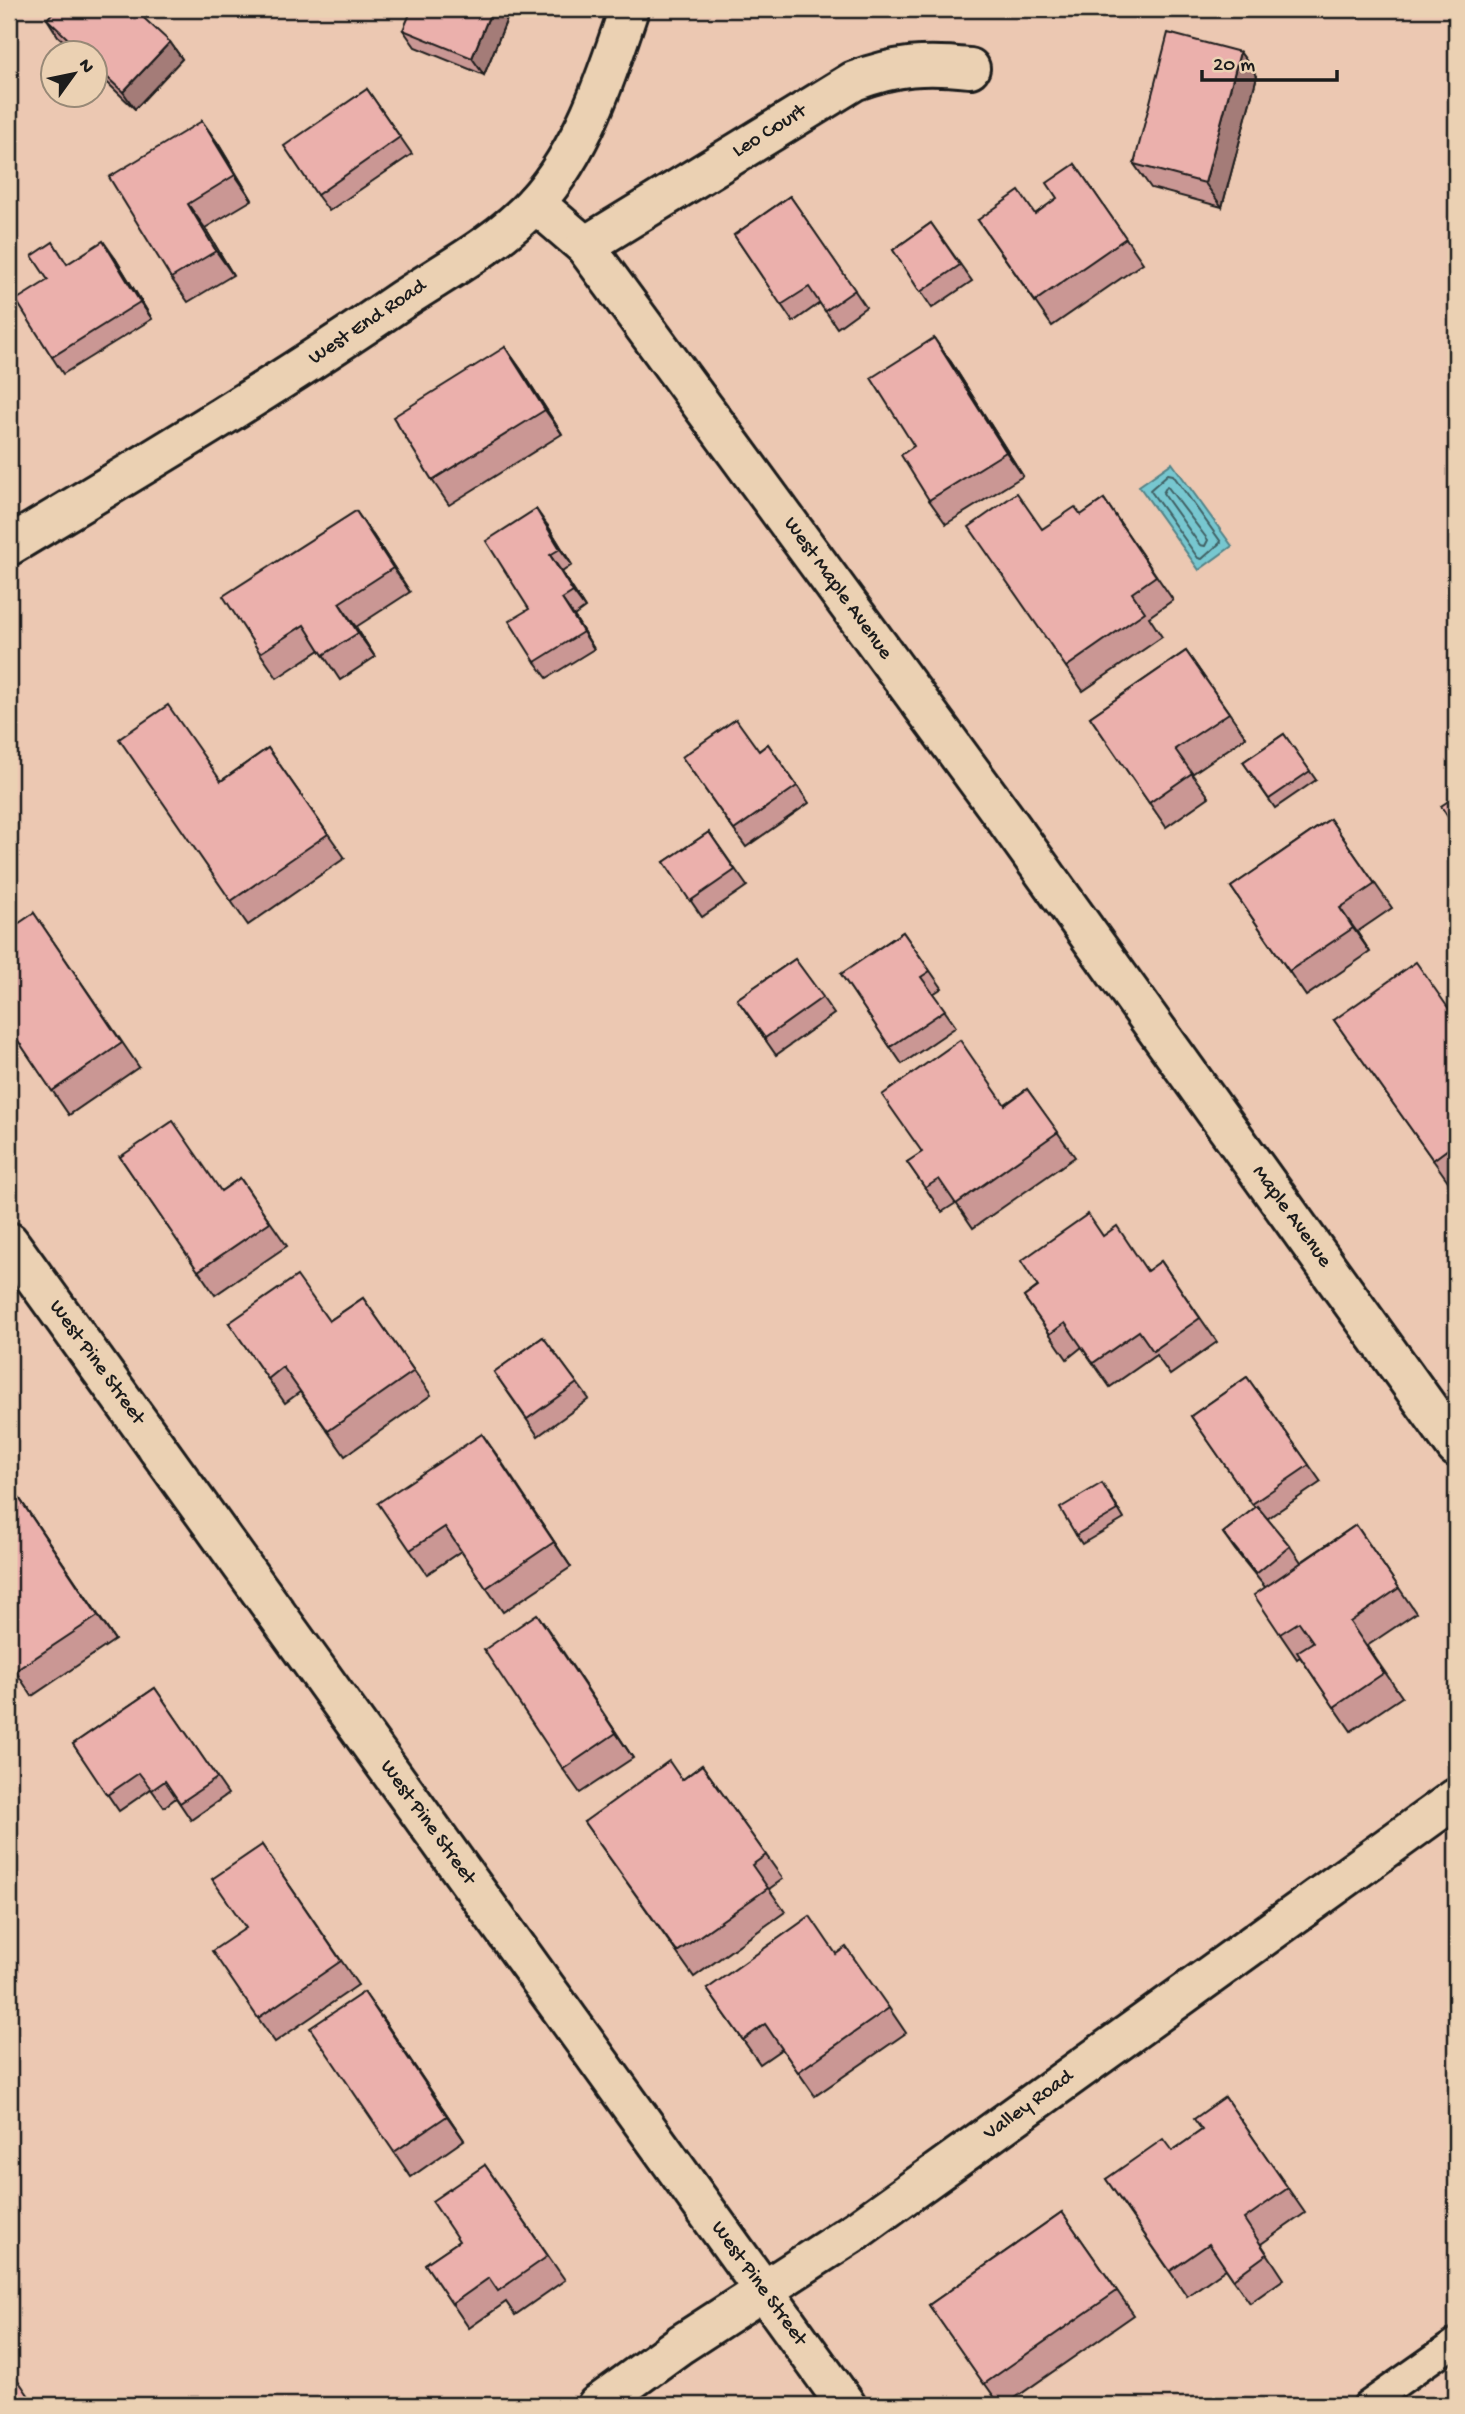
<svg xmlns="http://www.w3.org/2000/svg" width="1465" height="2414" font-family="'Gochi Hand',sans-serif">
  <rect width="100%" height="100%" fill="#ecc8b2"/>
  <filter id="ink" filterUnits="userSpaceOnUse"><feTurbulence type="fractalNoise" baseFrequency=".0143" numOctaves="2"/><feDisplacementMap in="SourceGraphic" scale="14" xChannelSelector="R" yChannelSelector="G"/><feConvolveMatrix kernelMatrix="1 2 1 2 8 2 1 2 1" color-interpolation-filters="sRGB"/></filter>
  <g filter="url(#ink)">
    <polygon fill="#77c7d0" stroke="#538388" stroke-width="2" points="1172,463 1232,546 1199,570 1139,486"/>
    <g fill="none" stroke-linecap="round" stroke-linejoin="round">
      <g stroke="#406064" stroke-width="2">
        <polygon points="1168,474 1173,475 1221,542 1202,559 1198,558 1150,490"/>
        <polygon points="1167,486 1208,540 1205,546 1200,545 1163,493"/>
      </g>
      <g stroke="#1c1c1c" stroke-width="32">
        <polyline id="service" points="1367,2405 1456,2342"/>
      </g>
      <g stroke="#1c1c1c" stroke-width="44">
        <g id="minor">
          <polyline points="535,203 585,246 1007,821 1456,1447"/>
          <path d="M585 246 854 81C897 65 925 63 970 68"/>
          <path d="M9 546C142 466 275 387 403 299 447 270 500 242 535 203 583 150 607 75 629 9"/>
          <polyline points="9,1242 846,2405"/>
          <polyline points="597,2405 681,2344 857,2230 1456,1798"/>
        </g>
      </g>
      <use href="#service" stroke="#ebd1b3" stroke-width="26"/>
      <use href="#minor" stroke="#ebd1b3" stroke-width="38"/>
    </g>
    <g fill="#ca9794" stroke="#1c1c1c" stroke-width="2">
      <polygon points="511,9 484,75 415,47 403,30"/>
      <polygon points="47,19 170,42 182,59 135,109 94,70 94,52 76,52 58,36"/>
      <polygon points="1240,52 1257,76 1222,207 1151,188 1134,164"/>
      <polygon points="367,89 412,154 329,211 317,195"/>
      <polygon points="202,121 219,145 252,200 205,228 233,275 188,302 171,278"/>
      <polygon points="1075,164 1143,263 1052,326 978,220 1035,214 1057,199"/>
      <polygon points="790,196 866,307 837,328 820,303 793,322 734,235"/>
      <polygon points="931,223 972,281 932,308 893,250"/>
      <polygon points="115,258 152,319 63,374 52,357 48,280 68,263"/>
      <polygon points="505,347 522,371 562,434 449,505 432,480"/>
      <polygon points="951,362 1023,476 946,524 929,500 914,446"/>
      <polygon points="1104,499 1173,600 1149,617 1162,637 1083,691 1066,667 1042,529 1081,515"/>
      <polygon points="548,526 572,565 562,572 585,608 574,616 594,649 547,678 535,662 529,609"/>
      <polygon points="373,535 410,592 356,627 375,657 340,680 320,650 277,678 260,653"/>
      <polygon points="1186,651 1246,737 1192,774 1209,797 1166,827 1090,717"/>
      <polygon points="1284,734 1316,780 1275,808 1243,762"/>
      <polygon points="768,744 809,803 746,847 682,757 759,751"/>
      <polygon points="268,748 345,858 248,925 231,901 221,781"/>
      <polygon points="1330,819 1392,908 1357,932 1370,952 1306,996 1231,887"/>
      <polygon points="709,832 747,886 702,917 664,862"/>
      <polygon points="34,913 139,1067 69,1115 9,1027"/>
      <polygon points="903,932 942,988 933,994 956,1027 902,1064 841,974"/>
      <polygon points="795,959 834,1014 776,1055 737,999"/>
      <polygon points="1456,1019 1456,1180 1450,1184 1334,1020"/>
      <polygon points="1027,1089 1075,1157 973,1228 956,1203 942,1212 907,1162 1005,1104"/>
      <polygon points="120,1157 221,1191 240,1178 287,1246 215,1295"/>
      <polygon points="1103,1236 1148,1271 1161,1261 1217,1342 1170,1375 1156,1355 1110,1387 1082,1347 1067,1359 1024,1297"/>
      <polygon points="363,1298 431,1395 345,1456 300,1392 285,1403 229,1323 329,1321"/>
      <polygon points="543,1337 589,1399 538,1436 494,1372"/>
      <polygon points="1247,1377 1321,1482 1267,1519 1290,1546 1301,1562 1356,1525 1416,1613 1367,1646 1402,1697 1351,1731 1300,1657 1297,1659 1280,1634 1265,1587 1235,1550 1223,1533 1255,1508 1191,1416"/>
      <polygon points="482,1434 571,1567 503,1612 461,1551 427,1574 410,1550"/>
      <polygon points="9,1483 115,1640 32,1696 16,1672 9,1676"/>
      <polygon points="1108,1492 1124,1519 1082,1544 1076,1535"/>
      <polygon points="537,1614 633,1758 580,1793 563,1769"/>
      <polygon points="155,1688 228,1794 191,1820 176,1798 164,1807 151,1789 119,1811 73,1744"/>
      <polygon points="702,1765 783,1879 769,1889 785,1912 694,1977 584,1822 682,1780"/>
      <polygon points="262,1845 358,1985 275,2042 258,2018 246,1928"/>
      <polygon points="836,1954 889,2008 906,2033 815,2096 782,2049 760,2064 707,1989"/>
      <polygon points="381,2016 464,2140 411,2177 394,2152"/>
      <polygon points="1225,2097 1305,2213 1261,2244 1284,2279 1250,2303 1226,2269 1187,2296 1106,2179 1172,2151 1202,2130"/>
      <polygon points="485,2165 565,2280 515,2315 506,2302 469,2328 425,2264 459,2241"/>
      <polygon points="1062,2212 1134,2315 1005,2405 1000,2405 929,2305"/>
    </g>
    <g fill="#a47b78" stroke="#1c1c1c" stroke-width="2">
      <polygon points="492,9 511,9 484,75 472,58"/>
      <polygon points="170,42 182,59 135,109 123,92"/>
      <polygon points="1240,52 1257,76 1222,207 1205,183"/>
      <polygon points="202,121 219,145 252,200 235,175"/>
      <polygon points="188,204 205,228 233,275 216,251"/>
      <polygon points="103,241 115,258 152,319 140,302"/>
      <polygon points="934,338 951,362 1023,476 1006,452"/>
      <polygon points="505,347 522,371 562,434 545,410"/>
      <polygon points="536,509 548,526 572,565 560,549"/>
      <polygon points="356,511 373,535 410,592 393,568"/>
      <polygon points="550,555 562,572 585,608 573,592"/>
      <polygon points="562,599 574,616 594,649 583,632"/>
      <polygon points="339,603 356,627 375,657 358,633"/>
      <polygon points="1340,908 1357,932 1370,952 1353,928"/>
      <polygon points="482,1434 499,1458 571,1567 554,1542"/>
      <polygon points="9,1483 24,1505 115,1640 98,1616"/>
      <polygon points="537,1614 554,1638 633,1758 616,1733"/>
      <polygon points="364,1992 381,2016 464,2140 447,2116"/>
    </g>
    <g fill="#ebb0ac" stroke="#1c1c1c" stroke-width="2">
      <polygon points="56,9 134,9 170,42 123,92 94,65 94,52 82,52 47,19"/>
      <polygon points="412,9 492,9 472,58 403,30"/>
      <polygon points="1168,33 1240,52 1205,183 1134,164"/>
      <polygon points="367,89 400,137 317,195 284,146"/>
      <polygon points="202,121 235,175 188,204 216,251 171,278 109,177"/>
      <polygon points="1075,164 1126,238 1035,301 978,220 1019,191 1035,214 1057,198 1047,183"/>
      <polygon points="790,196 855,290 825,311 809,287 781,305 734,235"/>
      <polygon points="931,223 960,265 920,292 893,250"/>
      <polygon points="103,241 140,302 52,357 16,300 48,280 32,256 53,242 67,264"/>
      <polygon points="934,338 1006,452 929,500 901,455 914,446 871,378"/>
      <polygon points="505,347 545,410 432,480 393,417"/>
      <polygon points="1017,493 1042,529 1075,507 1081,515 1104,499 1156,576 1132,593 1145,612 1066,667 969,527"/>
      <polygon points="536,509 560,549 550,555 573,592 562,599 583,632 535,662 509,621 529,609 486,541"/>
      <polygon points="356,511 393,568 339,603 358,633 323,655 304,625 260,653 223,596"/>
      <polygon points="1186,651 1229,713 1175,749 1192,773 1149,803 1090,717"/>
      <polygon points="168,705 221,781 268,748 328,834 231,901 119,739"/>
      <polygon points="736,719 759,751 768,744 797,786 734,830 682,757"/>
      <polygon points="1284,734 1310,771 1269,799 1243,762"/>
      <polygon points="1456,796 1456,830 1441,806"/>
      <polygon points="1330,819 1375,884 1340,908 1353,928 1289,971 1231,887"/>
      <polygon points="709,832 735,870 690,901 664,862"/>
      <polygon points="34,913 122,1043 52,1091 9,1027 9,930"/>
      <polygon points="903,932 930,971 921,977 945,1010 890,1047 841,974"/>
      <polygon points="795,959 823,997 765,1038 737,999"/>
      <polygon points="1416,962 1456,1019 1456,1143 1433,1160 1334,1020"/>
      <polygon points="960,1040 1005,1105 1027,1089 1058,1132 956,1204 939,1179 925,1188 907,1162 922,1152 882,1095"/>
      <polygon points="173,1121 221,1191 240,1178 270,1222 198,1271 120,1157"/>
      <polygon points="1088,1214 1103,1236 1117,1226 1147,1271 1161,1261 1200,1318 1153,1351 1139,1331 1093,1363 1065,1323 1050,1334 1024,1297 1038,1287 1021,1261"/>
      <polygon points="297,1276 329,1321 363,1298 414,1371 328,1431 283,1367 268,1379 229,1323"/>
      <polygon points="543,1337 577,1383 527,1419 494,1372"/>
      <polygon points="1247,1377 1309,1465 1252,1504 1191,1416"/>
      <polygon points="482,1434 554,1542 486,1588 445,1527 410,1550 378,1503"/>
      <polygon points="9,1483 98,1616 15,1671 9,1662"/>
      <polygon points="1102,1483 1118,1510 1076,1535 1060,1508"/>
      <polygon points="1257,1506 1290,1546 1256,1574 1223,1533"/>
      <polygon points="1356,1525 1399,1588 1350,1622 1384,1673 1334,1707 1297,1652 1313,1642 1299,1622 1280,1634 1254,1595"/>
      <polygon points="537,1614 616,1733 563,1769 484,1650"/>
      <polygon points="155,1688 217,1778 180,1803 165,1781 152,1790 139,1773 107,1795 73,1744"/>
      <polygon points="669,1761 682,1780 702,1765 766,1855 752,1865 768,1888 677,1952 584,1822"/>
      <polygon points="262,1845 341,1961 258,2018 212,1951 246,1928 212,1879"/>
      <polygon points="810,1916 836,1954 846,1947 889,2008 798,2072 765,2024 743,2040 707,1989"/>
      <polygon points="364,1992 447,2116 394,2152 310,2028"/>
      <polygon points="1225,2097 1288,2188 1244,2219 1267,2254 1233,2279 1209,2244 1170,2271 1106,2179 1163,2139 1172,2151 1202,2130 1194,2119"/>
      <polygon points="485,2165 548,2256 498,2291 489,2278 452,2304 425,2264 459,2241 432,2201"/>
      <polygon points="1062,2212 1117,2291 984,2384 929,2305"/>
      <polygon points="9,2367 35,2405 9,2405"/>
    </g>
  </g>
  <g text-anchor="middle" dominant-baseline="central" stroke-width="7" stroke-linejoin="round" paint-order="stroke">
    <g font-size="21" fill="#1c1c1c" stroke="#ebd1b3">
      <text transform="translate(770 132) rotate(-32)">Leo Court</text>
      <text transform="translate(368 323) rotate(-34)">West End Road</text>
      <text transform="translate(837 589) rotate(54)">West Maple Avenue</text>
      <text transform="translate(1291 1217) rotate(54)">Maple Avenue</text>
      <text transform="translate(96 1363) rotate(54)">West Pine Street</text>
      <text transform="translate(427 1823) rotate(54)">West Pine Street</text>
      <text transform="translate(1029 2106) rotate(-36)">Valley Road</text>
      <text transform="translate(758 2284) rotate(54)">West Pine Street</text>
    </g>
  </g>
  <rect width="1465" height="2414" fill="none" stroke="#ebd1b3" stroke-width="35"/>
  <rect x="18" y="18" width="1430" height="2379" fill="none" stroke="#1c1c1c" stroke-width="2.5" filter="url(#ink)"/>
  <g transform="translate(74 74) rotate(57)"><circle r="33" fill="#ebd1b3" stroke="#988977" stroke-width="2"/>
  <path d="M0-5L12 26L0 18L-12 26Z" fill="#1c1c1c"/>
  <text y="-10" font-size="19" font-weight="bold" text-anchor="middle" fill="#1c1c1c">N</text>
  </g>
  <path d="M1202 70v10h135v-10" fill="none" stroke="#1c1c1c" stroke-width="3.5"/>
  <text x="1213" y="70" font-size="21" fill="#1c1c1c" stroke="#ebd1b3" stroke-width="5" paint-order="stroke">20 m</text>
</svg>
